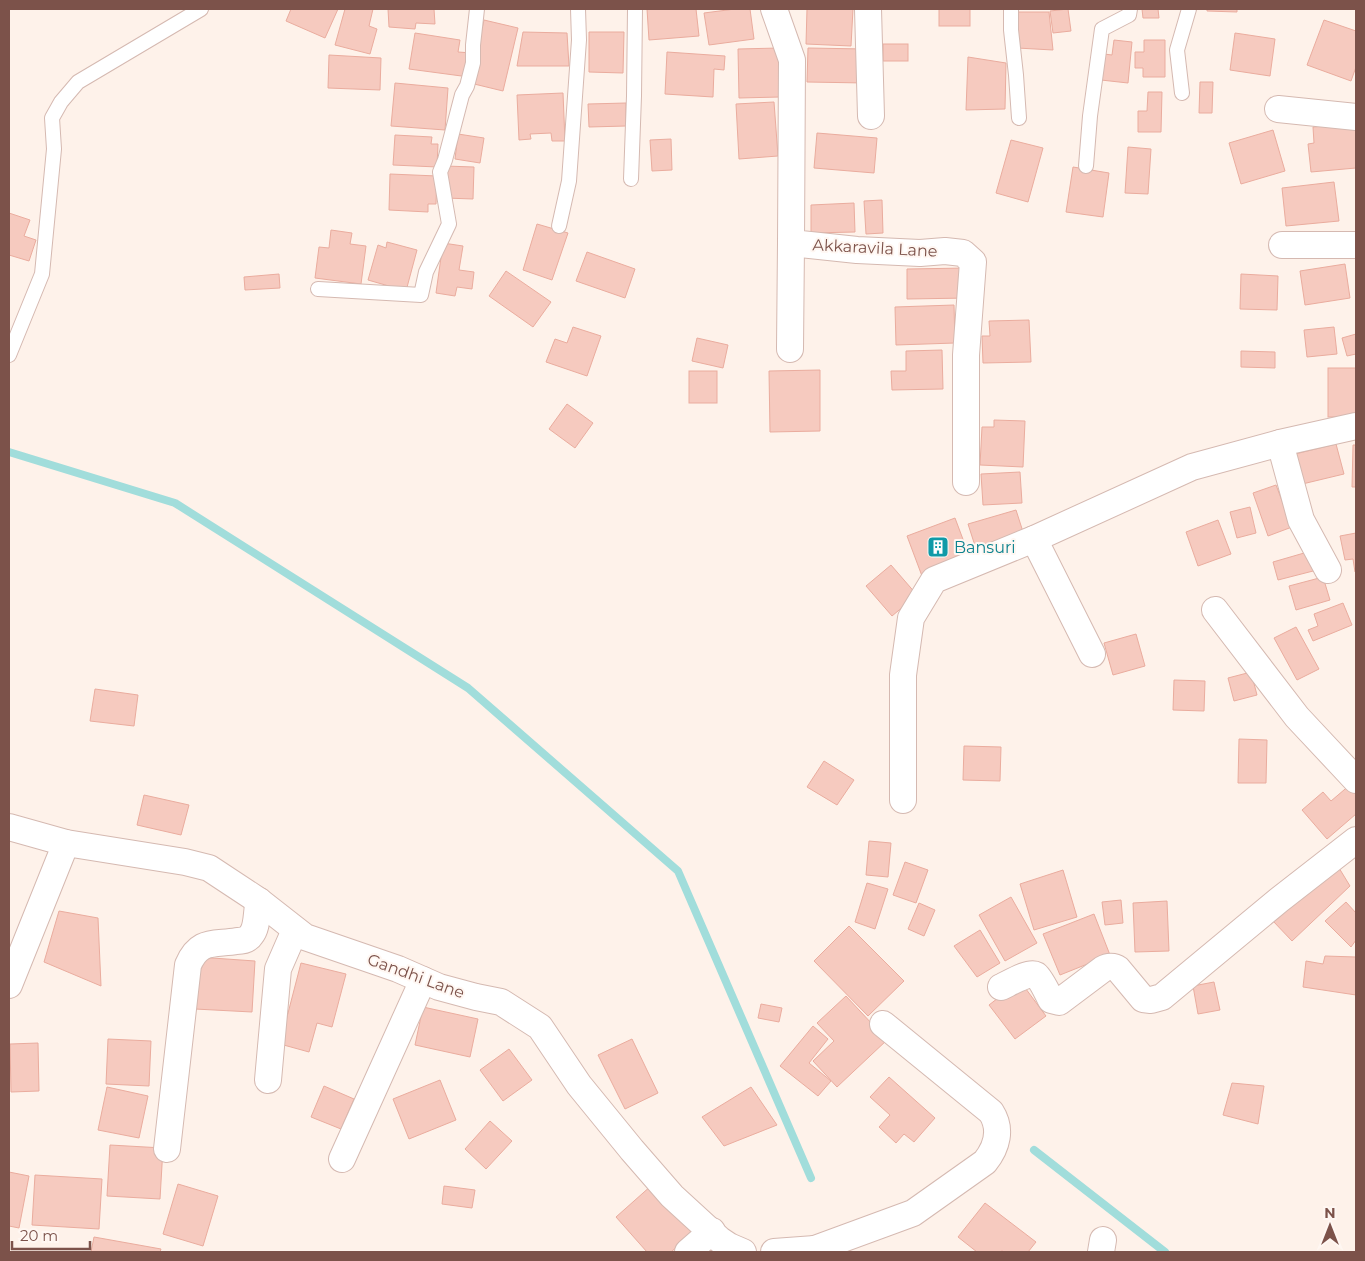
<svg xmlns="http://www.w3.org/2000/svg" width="1365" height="1261" font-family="Montserrat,sans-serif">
  <rect width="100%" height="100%" fill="#fef2ea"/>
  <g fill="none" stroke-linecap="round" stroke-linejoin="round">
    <g stroke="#a1dddb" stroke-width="8">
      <polyline points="9,452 175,503 468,688 678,871 811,1178"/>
      <polyline points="1034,1150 1165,1252"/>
    </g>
  </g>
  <g fill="#f6cabf" stroke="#eaac9e">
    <polygon points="291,9 338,9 325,38 286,21"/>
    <polygon points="345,9 373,9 369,26 377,29 370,54 335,45"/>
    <polygon points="388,9 434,9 435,24 416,23 415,29 389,27"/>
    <polygon points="647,9 696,9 699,36 649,40"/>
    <polygon points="735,9 750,9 754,39 709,45 704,13"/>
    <polygon points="807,9 853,9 851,46 806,44"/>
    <rect x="939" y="9" width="31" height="17"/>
    <polygon points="1068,9 1071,31 1053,33 1050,11"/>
    <polygon points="1142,9 1158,9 1159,18 1143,18"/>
    <polygon points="1207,9 1237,9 1237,12 1207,11"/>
    <polygon points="1015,12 1049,12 1053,50 1017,48"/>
    <polygon points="484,20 518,28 503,91 470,83"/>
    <polygon points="1324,20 1356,31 1356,67 1351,81 1307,65"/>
    <polygon points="523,32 567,33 569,66 517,66"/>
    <polygon points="589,32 624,32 623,73 589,72"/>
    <polygon points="415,33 460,40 458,52 472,53 469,77 409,69"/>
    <polygon points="1235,33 1275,39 1270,76 1230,70"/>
    <polygon points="1114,40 1132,42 1128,83 1101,80 1104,54 1112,55"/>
    <polygon points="1144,40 1165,40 1165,77 1143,77 1143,68 1135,68 1135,52 1144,52"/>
    <rect x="883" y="44" width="25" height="17"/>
    <polygon points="779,48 780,97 739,98 738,49"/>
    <polygon points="808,48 865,49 865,83 807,82"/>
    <polygon points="667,52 725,56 724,70 714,69 713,97 665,94"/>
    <polygon points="329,55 381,58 380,90 328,88"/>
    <polygon points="968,57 1006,63 1005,109 966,110"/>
    <polygon points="1200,82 1213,82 1212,113 1199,113"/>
    <polygon points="395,83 448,88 445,130 391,126"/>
    <polygon points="1148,92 1162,92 1161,132 1138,132 1138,111 1147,111"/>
    <polygon points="563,93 565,141 552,141 551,133 530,134 531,139 519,140 517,95"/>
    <polygon points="774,102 778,156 739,159 736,104"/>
    <polygon points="626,103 626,126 589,127 588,104"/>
    <polygon points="1356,123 1356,168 1311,172 1308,144 1314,143 1313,127"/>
    <polygon points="1273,130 1285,171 1241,184 1229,143"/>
    <polygon points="817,133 877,138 874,173 814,168"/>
    <polygon points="458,134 484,138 480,163 455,159"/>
    <polygon points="395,135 432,137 431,144 438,144 437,167 393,165"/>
    <polygon points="671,139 672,170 652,171 650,140"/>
    <polygon points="1011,140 1043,148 1028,202 996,193"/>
    <polygon points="1128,147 1151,149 1148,194 1125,193"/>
    <polygon points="445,166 474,167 473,199 445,198"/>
    <polygon points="1073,167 1109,173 1103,217 1066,212"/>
    <polygon points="390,174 437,176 436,204 428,204 428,212 389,210"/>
    <polygon points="1334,182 1339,221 1286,226 1282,188"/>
    <polygon points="882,200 883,233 866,234 864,201"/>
    <polygon points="854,203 855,232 811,233 811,205"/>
    <polygon points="9,213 30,220 24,236 36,240 29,261 9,255"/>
    <polygon points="537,224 568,233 552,280 523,270"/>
    <polygon points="331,230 352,233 350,244 366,246 361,284 315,278 319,247 329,248"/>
    <polygon points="387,242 417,250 406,291 368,280 378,245 386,248"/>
    <polygon points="443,243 463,246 459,270 474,272 472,289 457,287 455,296 436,293"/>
    <polygon points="587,252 635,269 625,298 576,281"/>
    <polygon points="1345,264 1350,298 1305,305 1300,271"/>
    <polygon points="967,268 968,298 907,299 907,269"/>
    <polygon points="506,271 551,302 533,327 489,296"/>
    <polygon points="279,274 280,288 245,290 244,277"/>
    <polygon points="1241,274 1278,276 1277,310 1240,309"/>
    <polygon points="954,305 955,343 896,345 895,307"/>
    <polygon points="1029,320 1031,362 983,363 982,336 990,336 989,321"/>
    <polygon points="573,327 601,336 587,376 546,362 555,339 567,343"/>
    <polygon points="1334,327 1337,354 1307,357 1304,330"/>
    <polygon points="1356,334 1356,354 1347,356 1342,338"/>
    <polygon points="697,338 728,345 723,368 692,361"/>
    <polygon points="942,350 943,389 892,390 891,371 906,371 906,351"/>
    <polygon points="1241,351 1275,352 1275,368 1241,367"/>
    <rect x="1328" y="368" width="28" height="49"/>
    <polygon points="820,370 820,431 770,432 769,371"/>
    <rect x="689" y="371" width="28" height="32"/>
    <polygon points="567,404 593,423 575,448 549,429"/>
    <polygon points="994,420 1025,421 1023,467 980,465 982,427 994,427"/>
    <polygon points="1336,444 1344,474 1294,486 1287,456"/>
    <polygon points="1353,445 1356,445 1356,487 1352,487"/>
    <polygon points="1020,472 1022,503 983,505 981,474"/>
    <polygon points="1276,485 1292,527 1268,536 1253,493"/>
    <polygon points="1250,507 1256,533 1237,538 1230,512"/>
    <polygon points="1016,510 1025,538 977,552 968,524"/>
    <polygon points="955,518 970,558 922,576 907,536"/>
    <polygon points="1218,520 1231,554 1198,566 1186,532"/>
    <polygon points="1356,533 1356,572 1355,572 1353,559 1345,560 1340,536"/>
    <polygon points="1311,551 1317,570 1278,580 1273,562"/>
    <polygon points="891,565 917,595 892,616 866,586"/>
    <polygon points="1323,577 1330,600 1296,610 1289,586"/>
    <polygon points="1343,603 1352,625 1313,641 1308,630 1318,626 1314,614"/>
    <polygon points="1296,627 1319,669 1297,680 1274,638"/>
    <polygon points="1136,634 1145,666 1113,675 1104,643"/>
    <polygon points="1251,672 1257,695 1234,701 1228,678"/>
    <polygon points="1174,680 1205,681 1204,711 1173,710"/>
    <polygon points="95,689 138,695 134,726 90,721"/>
    <polygon points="1239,739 1267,740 1266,783 1238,783"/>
    <polygon points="964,746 1001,747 1000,781 963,780"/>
    <polygon points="824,761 854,780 837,805 807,787"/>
    <polygon points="1351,784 1356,791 1356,814 1327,839 1302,810 1323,792 1331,801"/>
    <polygon points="144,795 189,805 181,835 137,825"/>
    <polygon points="869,841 891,843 888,877 866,875"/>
    <polygon points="905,862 928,870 916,903 893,895"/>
    <polygon points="1336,863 1350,886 1292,941 1273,921"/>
    <polygon points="1063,870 1077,917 1034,930 1020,884"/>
    <polygon points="867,883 888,889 875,929 855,922"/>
    <polygon points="1011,897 1037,943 1005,961 979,915"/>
    <polygon points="1121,900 1123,923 1105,925 1102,902"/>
    <polygon points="1167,901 1169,951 1135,952 1133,903"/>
    <polygon points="1346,902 1356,913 1356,940 1351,947 1325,921"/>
    <polygon points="919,903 935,910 924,936 908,929"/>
    <polygon points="59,911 98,918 101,986 44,962"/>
    <polygon points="1094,914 1110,955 1060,975 1043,934"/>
    <polygon points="849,926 904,981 868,1016 814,961"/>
    <polygon points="980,930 1000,963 977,977 954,946"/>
    <polygon points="1325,956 1356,957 1356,995 1303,987 1306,961 1323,964"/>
    <polygon points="198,957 255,961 252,1012 195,1009"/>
    <polygon points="301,963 346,974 332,1027 317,1023 309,1052 280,1044"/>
    <polygon points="1020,981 1046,1016 1015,1039 989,1005"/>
    <polygon points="1214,982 1220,1010 1198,1014 1193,986"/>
    <polygon points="846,996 887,1040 837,1087 813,1061 834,1041 817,1023"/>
    <polygon points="761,1004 782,1008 779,1022 758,1018"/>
    <polygon points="423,1007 478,1019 470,1057 415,1045"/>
    <polygon points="813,1026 828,1039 809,1063 831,1081 818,1096 780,1066"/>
    <polygon points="108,1039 151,1041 149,1086 106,1084"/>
    <polygon points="632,1039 658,1093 625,1109 598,1055"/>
    <polygon points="38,1043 39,1091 11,1092 10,1044"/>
    <polygon points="509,1049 532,1080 503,1101 480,1070"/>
    <polygon points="889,1077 935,1118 914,1142 904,1134 896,1143 879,1127 890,1115 870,1097"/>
    <polygon points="440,1080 456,1120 409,1139 393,1099"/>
    <polygon points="1232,1083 1264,1086 1258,1124 1223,1115"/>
    <polygon points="324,1086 354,1099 341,1129 311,1117"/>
    <polygon points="107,1087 148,1096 139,1138 98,1130"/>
    <polygon points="751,1087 777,1125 724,1146 702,1117"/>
    <polygon points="490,1121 512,1141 486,1169 465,1149"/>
    <polygon points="110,1145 163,1148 160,1199 107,1196"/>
    <polygon points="9,1172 29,1176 19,1228 9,1226"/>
    <polygon points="35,1175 102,1179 99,1229 32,1225"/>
    <polygon points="178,1184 218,1196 203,1246 163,1234"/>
    <polygon points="652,1185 694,1232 671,1252 647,1252 616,1217"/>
    <polygon points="444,1186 475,1190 472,1208 442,1204"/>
    <polygon points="985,1203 1036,1242 1028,1252 1004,1252 1002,1251 1000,1252 977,1252 958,1237"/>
    <polygon points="94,1237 161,1249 160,1252 91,1252"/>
  </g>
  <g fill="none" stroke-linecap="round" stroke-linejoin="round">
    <g stroke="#d5b9b1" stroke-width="16">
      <g id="lane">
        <polyline points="1011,9 1011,30 1016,75 1019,118"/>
        <polyline points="1182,93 1177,50 1189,9"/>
        <polyline points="1086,166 1090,116 1102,29 1129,15 1130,9"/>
        <polyline points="631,179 634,96 635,9"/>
        <polyline points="559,226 569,181 579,40 578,9"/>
        <polyline points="318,289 421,295 426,272 449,224 440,172 445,160 462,95 467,86 473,63 473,45 477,9"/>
        <polyline points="9,355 42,274 54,149 52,118 61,102 78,82 201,9"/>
      </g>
    </g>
    <g stroke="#d5b9b1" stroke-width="28">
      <g id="street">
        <polyline points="774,9 792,60 791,243 857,250 920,253 945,251 963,253 973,262 966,355 966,482"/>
        <polyline points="868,9 871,116"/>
        <polyline points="1278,109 1356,117"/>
        <polyline points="1282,245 1356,245"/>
        <polyline points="790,349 791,243"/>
        <polyline points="1280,443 1301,520 1328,570"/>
        <polyline points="1034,539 1092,654"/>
        <polyline points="1215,610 1297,717 1356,780"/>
        <polyline points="903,800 903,675 911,618 934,580 1034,539 1192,467 1280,443 1356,426"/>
        <polyline points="9,827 66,843 185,862 209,868 259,901 305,937 398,969 439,987 476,997 501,1002 540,1027 579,1085 632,1150 672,1196 720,1240 729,1246 743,1252"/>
        <polyline points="9,985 66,843"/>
        <path d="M1001 987C1008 984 1029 971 1036 975 1041 979 1048 994 1051 1000L1059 1002 1103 969C1108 966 1114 966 1118 969L1143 999 1151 1000 1162 997 1279 900 1356 840"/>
        <polyline points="268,1080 278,969 295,930"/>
        <path d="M167 1149 188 965C199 939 213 945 237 941 242 941 248 940 251 935 258 927 256 911 259 901"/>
        <polyline points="342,1159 423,980"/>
        <path d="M815 1249 913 1213 985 1162C997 1147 1002 1129 991 1112L883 1024"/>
        <polyline points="688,1252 712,1231"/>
        <polyline points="774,1252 815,1249 819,1252"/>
        <polyline points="1101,1252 1103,1240"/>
      </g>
    </g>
    <use href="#lane" stroke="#fff" stroke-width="14"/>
    <use href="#street" stroke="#fff" stroke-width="26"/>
  </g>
  <defs>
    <g id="building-square" transform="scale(1.125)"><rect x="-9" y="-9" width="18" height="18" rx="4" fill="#0f9aa8" stroke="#fff7f2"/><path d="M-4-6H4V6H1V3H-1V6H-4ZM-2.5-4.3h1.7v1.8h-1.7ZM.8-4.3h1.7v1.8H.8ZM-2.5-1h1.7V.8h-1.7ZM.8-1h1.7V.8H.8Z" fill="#fff"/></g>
  </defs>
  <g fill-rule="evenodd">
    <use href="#building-square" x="938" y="547"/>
  </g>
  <g text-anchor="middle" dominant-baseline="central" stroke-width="4" stroke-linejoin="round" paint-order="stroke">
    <g font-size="16" fill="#7c524a" stroke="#fff7f2">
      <text transform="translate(875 248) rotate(3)">Akkaravila Lane</text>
      <text transform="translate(416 976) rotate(20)">Gandhi Lane</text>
    </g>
    <g font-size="16" fill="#0d838f" stroke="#fff7f2" text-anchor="start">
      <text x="954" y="547">Bansuri</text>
    </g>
  </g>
  <rect width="1365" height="1261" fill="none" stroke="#7c524a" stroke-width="20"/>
  <g transform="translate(1330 1226)" stroke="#fff7f2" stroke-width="4" paint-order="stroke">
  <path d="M0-4L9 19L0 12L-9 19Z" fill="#7c524a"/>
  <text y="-8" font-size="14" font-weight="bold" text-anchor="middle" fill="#7c524a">N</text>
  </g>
  <path d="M12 1241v8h78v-8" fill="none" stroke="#7c524a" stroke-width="2.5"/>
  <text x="20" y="1241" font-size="15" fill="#7c524a" stroke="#fff7f2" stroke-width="4" paint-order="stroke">20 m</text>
</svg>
